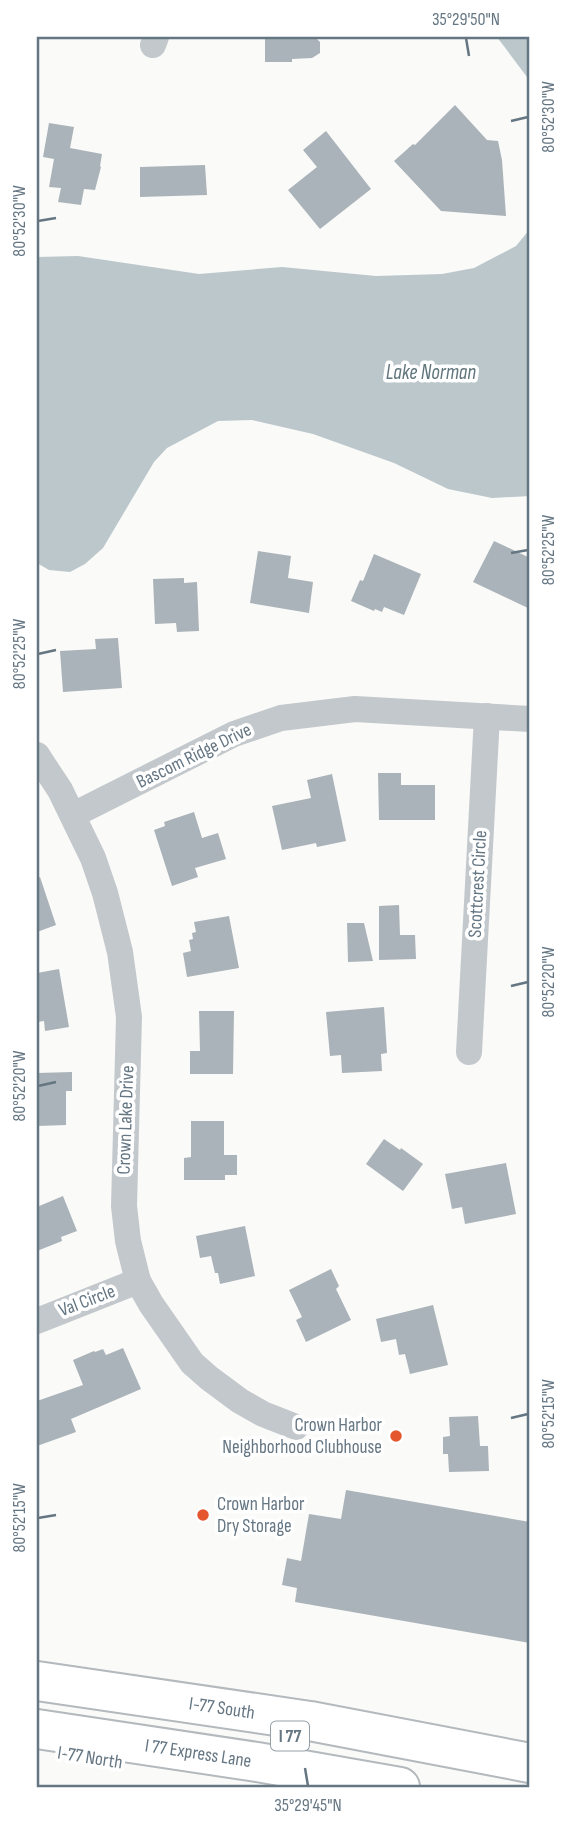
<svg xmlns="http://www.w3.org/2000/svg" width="567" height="1824" font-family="'Sofia Sans Condensed',sans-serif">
  <rect width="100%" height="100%" fill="#fafaf8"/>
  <g fill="#bbc7cb">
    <polygon points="497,37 530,37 530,81"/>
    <polygon points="530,229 530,496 492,498 448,489 394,463 313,434 252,420 218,421 167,448 154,462 103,548 85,564 70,572 49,570 37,563 37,257 78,256 199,274 282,267 376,276 442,274 474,268 516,246"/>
  </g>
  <g fill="#aab3b9">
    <polygon points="265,37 315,37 320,42 320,53 312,58 292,59 292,62 265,62"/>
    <polygon points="455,105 487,140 498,141 502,160 506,216 441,211 394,161 413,144 415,145"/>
    <polygon points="49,123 74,127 70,148 102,154 100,166 101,167 95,190 84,189 81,205 58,202 61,188 49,187 54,159 43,157"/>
    <polygon points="326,131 371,189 320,229 288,190 317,167 303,150"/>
    <polygon points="205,165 207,195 140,197 140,167"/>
    <polygon points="494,541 530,558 530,609 473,582"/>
    <polygon points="258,551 291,556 288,578 313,582 309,613 250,603"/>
    <polygon points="374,554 421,574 404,615 384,607 382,612 375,609 374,611 351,601 360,580 363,581"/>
    <polygon points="184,578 184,583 197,582 199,631 177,632 176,623 155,624 153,579"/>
    <polygon points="118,638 122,688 63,692 60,651 96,649 95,639"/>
    <polygon points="378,773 401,773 401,785 435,785 435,820 379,820"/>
    <polygon points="332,774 346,841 317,847 316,843 282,850 272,806 311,798 307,780"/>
    <polygon points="194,812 202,838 218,833 226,859 195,868 198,877 172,886 154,830 165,826 164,822"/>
    <polygon points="40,877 56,925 37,932 37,878"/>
    <polygon points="399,905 400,935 415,935 416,959 379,960 379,906"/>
    <polygon points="229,916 239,968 187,977 183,953 191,951 189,940 193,939 192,933 196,932 194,922"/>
    <polygon points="347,923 364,923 373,961 348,962"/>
    <polygon points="59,969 69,1027 45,1031 44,1021 37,1022 37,973"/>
    <polygon points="384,1007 387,1053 381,1054 382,1071 342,1073 341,1055 330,1056 326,1012"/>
    <polygon points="199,1011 234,1011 233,1074 190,1074 190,1051 200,1051"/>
    <polygon points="72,1072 72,1091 66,1091 66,1125 38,1126 39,1119 37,1119 37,1073"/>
    <polygon points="191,1121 224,1121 224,1155 237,1155 237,1175 225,1175 225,1180 184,1180 184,1158 191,1157"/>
    <polygon points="384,1139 400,1150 401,1148 423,1164 403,1191 366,1164"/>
    <polygon points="506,1163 516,1214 465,1224 462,1207 452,1209 445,1174"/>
    <polygon points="63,1196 77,1231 61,1237 62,1241 37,1251 37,1207"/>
    <polygon points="245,1226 255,1276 220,1284 218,1273 215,1273 211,1256 200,1258 196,1236"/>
    <polygon points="331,1269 339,1286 336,1289 351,1320 306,1342 296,1320 302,1317 289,1290"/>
    <polygon points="433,1305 448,1365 410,1374 405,1354 399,1355 396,1339 381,1342 376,1319"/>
    <polygon points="123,1348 141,1389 71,1419 76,1432 37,1446 37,1401 83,1385 73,1360 94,1351 95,1352 103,1349 106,1355"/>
    <polygon points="478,1416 480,1446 488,1446 489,1471 449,1472 448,1454 443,1454 443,1437 450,1436 449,1417"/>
    <polygon points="346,1490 530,1522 530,1643 295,1602 297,1588 282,1585 287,1558 301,1561 309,1514 341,1519"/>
  </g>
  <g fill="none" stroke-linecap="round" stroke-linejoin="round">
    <g stroke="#b4b9bd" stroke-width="42">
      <g id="highway">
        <path id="s1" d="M37 1681 310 1721 530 1763"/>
        <path id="s2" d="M37 1729 257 1762 400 1787"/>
      </g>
    </g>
    <g stroke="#c3c8cc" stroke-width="26">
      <polyline points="153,45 156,37"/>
      <polyline points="37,755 60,790 93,858 105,893 120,952 129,1017 124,1206 128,1241 138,1281 151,1304 192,1363 209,1378 240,1401 263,1414 296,1427"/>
      <polyline points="73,815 234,734 281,718 355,709 530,719"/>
      <polyline points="469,1052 487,716"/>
      <polyline points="37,1321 138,1281"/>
    </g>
    <use href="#highway" stroke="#fff" stroke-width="38"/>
  </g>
  <path fill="none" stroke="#657683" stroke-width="2.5" d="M466 38 469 56M511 121 528 117M38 221 56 218M511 553 528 550M38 654 56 650M511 986 528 982M38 1086 56 1082M511 1418 528 1414M38 1518 56 1515M305 1768 308 1786"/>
  <g fill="#e4572e" stroke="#fff" stroke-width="2.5">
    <circle cx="396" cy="1436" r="7"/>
    <circle cx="203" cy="1515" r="7"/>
  </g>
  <g text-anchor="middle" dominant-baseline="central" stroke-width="7" stroke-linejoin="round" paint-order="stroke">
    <rect fill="#fff" stroke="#939fa8" stroke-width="2" x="271" y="1721.5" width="38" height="29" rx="5"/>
    <g font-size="18" font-weight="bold" fill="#657683">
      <text x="290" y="1736">I 77</text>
    </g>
    <g font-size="19" fill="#657683" stroke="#fff">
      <text transform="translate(194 756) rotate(-26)">Bascom Ridge Drive</text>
      <text transform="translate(478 884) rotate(-87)">Scottcrest Circle</text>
      <text transform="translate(126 1120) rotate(-88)">Crown Lake Drive</text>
      <text transform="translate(87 1301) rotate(-21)">Val Circle</text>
      <text stroke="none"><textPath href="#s1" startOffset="187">I-77 South</textPath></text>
      <text stroke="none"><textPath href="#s2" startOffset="163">I 77 Express Lane</textPath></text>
      <text transform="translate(90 1758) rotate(9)">I-77 North</text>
    </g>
    <g font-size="19" fill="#657683" stroke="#fff" text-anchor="end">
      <text x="382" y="1425">Crown Harbor<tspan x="382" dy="22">Neighborhood Clubhouse</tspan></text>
      <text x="217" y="1504" text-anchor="start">Crown Harbor<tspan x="217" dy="22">Dry Storage</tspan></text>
    </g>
    <g font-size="21" font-style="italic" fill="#60757c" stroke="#fff">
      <text x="431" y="372">Lake Norman</text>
    </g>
  </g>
  <rect width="567" height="1824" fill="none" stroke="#ffffff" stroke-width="77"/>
  <rect x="38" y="38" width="490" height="1748" fill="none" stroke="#657683" stroke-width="2.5"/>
  <g font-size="18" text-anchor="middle" fill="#657683">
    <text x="466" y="25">35°29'50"N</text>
    <text transform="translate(548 117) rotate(-90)" y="6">80°52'30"W</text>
    <text transform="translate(19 221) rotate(-90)" y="6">80°52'30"W</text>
    <text transform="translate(548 550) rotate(-90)" y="6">80°52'25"W</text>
    <text transform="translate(19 654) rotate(-90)" y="6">80°52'25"W</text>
    <text transform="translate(548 982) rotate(-90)" y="6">80°52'20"W</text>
    <text transform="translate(19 1086) rotate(-90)" y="6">80°52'20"W</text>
    <text transform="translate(548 1414) rotate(-90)" y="6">80°52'15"W</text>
    <text transform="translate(19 1518) rotate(-90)" y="6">80°52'15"W</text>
    <text x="308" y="1811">35°29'45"N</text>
  </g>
</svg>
